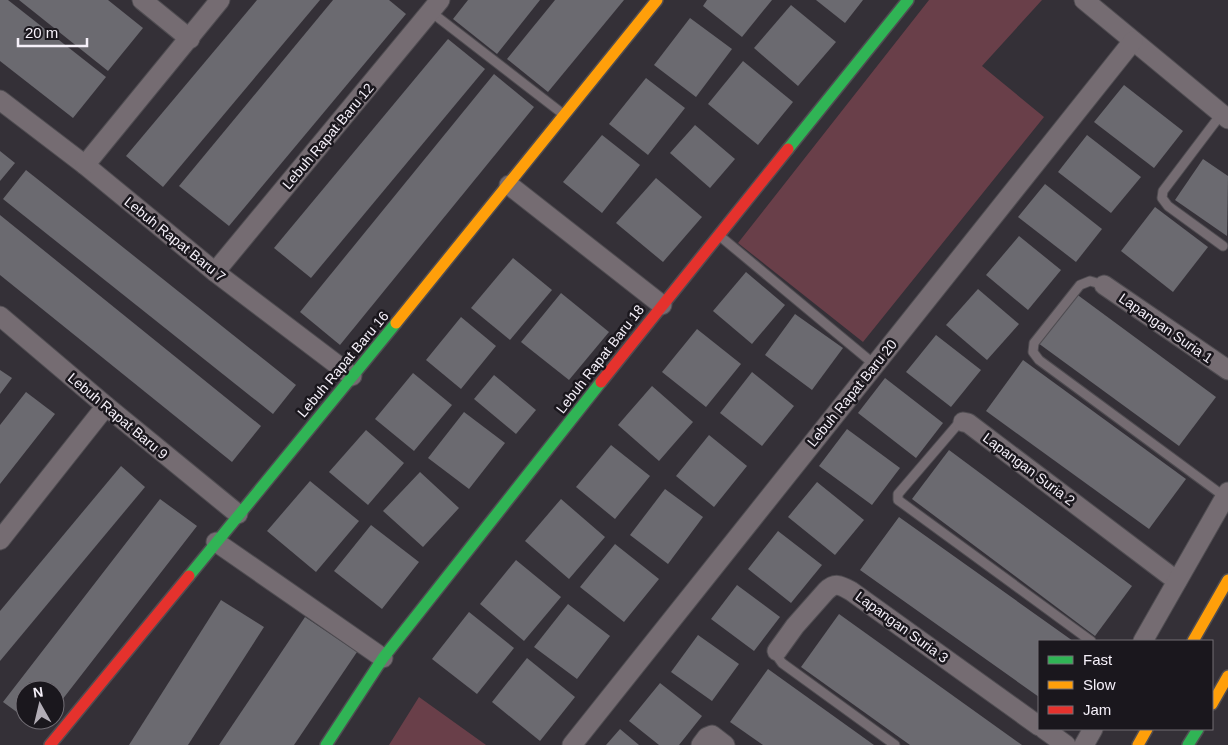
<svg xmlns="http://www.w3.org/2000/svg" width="1228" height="745" font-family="Arial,sans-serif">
  <rect width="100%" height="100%" fill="#343037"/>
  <g fill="#693f49">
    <polygon points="929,0 1042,0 982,66 1044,117 863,342 738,243"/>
    <polygon points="419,697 486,745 389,745"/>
  </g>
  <g fill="#6b6a70">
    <polygon points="0,0 8,0 106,77 73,118 0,61"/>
    <polygon points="19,0 108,0 143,28 108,71"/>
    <polygon points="257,0 320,0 163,187 126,156"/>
    <polygon points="333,0 389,0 406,14 229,226 179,186"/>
    <polygon points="468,0 540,0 497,54 453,19"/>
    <polygon points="555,0 624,0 548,92 507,59"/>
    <polygon points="707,0 772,0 742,37 703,6"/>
    <polygon points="816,0 863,0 845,23"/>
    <polygon points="791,5 836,42 798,86 754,48"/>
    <polygon points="690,18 732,49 696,97 654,65"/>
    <polygon points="448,39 485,69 311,278 274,248"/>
    <polygon points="743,61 793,102 758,145 708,104"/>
    <polygon points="494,74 534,107 340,345 300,312"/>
    <polygon points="646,78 685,108 648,155 609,124"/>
    <polygon points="1124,85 1183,131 1154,168 1094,122"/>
    <polygon points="695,125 735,159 710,188 670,153"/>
    <polygon points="602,135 640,165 602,213 563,182"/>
    <polygon points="1087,135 1141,177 1111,213 1058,172"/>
    <polygon points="0,151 15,163 0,181"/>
    <polygon points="1203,159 1228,176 1227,236 1175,200"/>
    <polygon points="26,170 296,385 273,414 3,199"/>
    <polygon points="656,178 702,217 663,262 616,223"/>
    <polygon points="1045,184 1102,229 1076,262 1018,217"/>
    <polygon points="1155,207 1208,247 1173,292 1121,251"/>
    <polygon points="0,215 261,426 232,462 0,275"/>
    <polygon points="1019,236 1061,270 1028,310 986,275"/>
    <polygon points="513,258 552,290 510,340 471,308"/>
    <polygon points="746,272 785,305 752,344 713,311"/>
    <polygon points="978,289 1019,324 987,360 946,325"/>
    <polygon points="561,293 609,332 569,380 521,342"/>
    <polygon points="1075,293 1216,397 1179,446 1038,343"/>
    <polygon points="795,314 843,348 812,390 765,355"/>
    <polygon points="461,317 496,346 461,389 426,360"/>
    <polygon points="697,329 741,364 706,407 662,372"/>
    <polygon points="936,335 981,370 951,407 906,372"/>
    <polygon points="1023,360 1186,479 1149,529 986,411"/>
    <polygon points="0,370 12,378 0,394"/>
    <polygon points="752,372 794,406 762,446 720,413"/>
    <polygon points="413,373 452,405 414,451 375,419"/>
    <polygon points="494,375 536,410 516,434 474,399"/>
    <polygon points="885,378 943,423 916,458 858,413"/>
    <polygon points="652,386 693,422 659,461 618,425"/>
    <polygon points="26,392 55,414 0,484 0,425"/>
    <polygon points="464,412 505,443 469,489 428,458"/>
    <polygon points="847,429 900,468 872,505 819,466"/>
    <polygon points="366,430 404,463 368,505 329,472"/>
    <polygon points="709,435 747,466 714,507 676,476"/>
    <polygon points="611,445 650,476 615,519 576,487"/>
    <polygon points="949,450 1132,586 1095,636 912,499"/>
    <polygon points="121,466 145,487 0,661 0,611"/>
    <polygon points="420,472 459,508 423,547 383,511"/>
    <polygon points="310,481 359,521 316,572 267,531"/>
    <polygon points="817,482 864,520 835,555 788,517"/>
    <polygon points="665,489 703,517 668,564 630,535"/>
    <polygon points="160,499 197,526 55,709 55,690 25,690 25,718 3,702"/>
    <polygon points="561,499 605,537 569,579 525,541"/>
    <polygon points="899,517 1073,641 1039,641 1039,697 860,570"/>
    <polygon points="371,525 419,562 382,609 334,571"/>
    <polygon points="778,531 822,565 791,603 748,569"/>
    <polygon points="615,544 659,579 624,622 580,587"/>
    <polygon points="516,560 561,597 524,641 480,604"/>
    <polygon points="737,585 780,617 754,651 711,619"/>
    <polygon points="221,600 264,627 188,745 129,745"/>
    <polygon points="568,604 610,636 577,679 534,647"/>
    <polygon points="469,612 514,648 477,694 432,659"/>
    <polygon points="839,614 1022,745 910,745 801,667"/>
    <polygon points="305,617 357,652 294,745 219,745"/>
    <polygon points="698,635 739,664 712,701 671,672"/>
    <polygon points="527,658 575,697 540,741 492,702"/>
    <polygon points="768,669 874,745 763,745 730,722"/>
    <polygon points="660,683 702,716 679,745 659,745 629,721"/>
    <polygon points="27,720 47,720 40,729"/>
    <polygon points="620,729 639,745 606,745"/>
  </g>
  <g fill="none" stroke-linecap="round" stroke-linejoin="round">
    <g stroke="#4f4c51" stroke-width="11">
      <g id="lane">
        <polyline points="431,12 563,114"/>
        <polyline points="1222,113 1163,191 1162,198 1168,206 1223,246"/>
        <polyline points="721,237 875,365"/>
        <polyline points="1104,285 1090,281 1080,285 1034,343 1033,352 1039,360 1225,497"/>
        <polyline points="963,422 958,424 898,494 898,500 1091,641"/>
        <polyline points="777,651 777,656 782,663 895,745"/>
      </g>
    </g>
    <g stroke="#4f4c51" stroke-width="21">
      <g id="street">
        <polyline points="142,0 190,39"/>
        <polyline points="1084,0 1228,119"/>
        <polyline points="0,100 85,165 215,272 352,376"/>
        <polyline points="85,165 220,0"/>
        <polyline points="509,185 662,305"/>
        <polyline points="215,272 440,0"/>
        <polyline points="1104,285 1228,370"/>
        <polyline points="0,316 106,406 238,514"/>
        <polyline points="963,422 968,423 1177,581"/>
        <polyline points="0,540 106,406"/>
        <polyline points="216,542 383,658"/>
        <polyline points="1143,641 1228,492"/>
        <path d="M777 651 795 626 826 591C835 582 840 585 851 591L1039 726"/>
        <polyline points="1044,729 1066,745"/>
        <polyline points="572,745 1133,41"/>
        <polyline points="701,745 707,737 712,735 725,745"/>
        <polyline points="1084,745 1093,729"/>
      </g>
    </g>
    <g stroke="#4f4c51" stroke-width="14">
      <g id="fast">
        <polyline points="788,149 908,0"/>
        <polyline points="189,576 396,323"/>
        <polyline points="326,745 383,658 601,382"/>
        <polyline points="1188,745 1198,729"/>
      </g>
    </g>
    <g stroke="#4f4c51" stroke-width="14">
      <g id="slow">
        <polyline points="396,323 657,0"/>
        <polyline points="1193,641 1228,580"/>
        <polyline points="1212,704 1228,676"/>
        <polyline points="1138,745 1147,729"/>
      </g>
    </g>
    <g stroke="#4f4c51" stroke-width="14">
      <g id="jam">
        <polyline points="601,382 788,149"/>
        <polyline points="50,745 189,576"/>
      </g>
    </g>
    <use href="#lane" stroke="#756c72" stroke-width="9"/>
    <use href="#street" stroke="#756c72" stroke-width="19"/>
    <use href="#fast" stroke="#30b455" stroke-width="11"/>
    <use href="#slow" stroke="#ff9f0a" stroke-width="11"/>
    <use href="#jam" stroke="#e5322d" stroke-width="11"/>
  </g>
  <g text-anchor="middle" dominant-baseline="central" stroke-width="5" stroke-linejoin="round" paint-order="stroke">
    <g font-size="14" fill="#f6f1fa" stroke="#1a171d">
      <text transform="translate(328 136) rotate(-50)">Lebuh Rapat Baru 12</text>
      <text transform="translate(175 239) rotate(39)">Lebuh Rapat Baru 7</text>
      <text transform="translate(1166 328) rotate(35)">Lapangan Suria 1</text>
      <text transform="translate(600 359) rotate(-52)">Lebuh Rapat Baru 18</text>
      <text transform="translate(343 364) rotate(-50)">Lebuh Rapat Baru 16</text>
      <text transform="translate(852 393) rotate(-51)">Lebuh Rapat Baru 20</text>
      <text transform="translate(118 416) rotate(40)">Lebuh Rapat Baru 9</text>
      <text transform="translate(1029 469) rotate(37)">Lapangan Suria 2</text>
      <text transform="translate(902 627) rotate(36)">Lapangan Suria 3</text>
    </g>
  </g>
  <rect x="1038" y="640" width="175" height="90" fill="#1a171d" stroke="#726e75"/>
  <rect x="1048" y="656" width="25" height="8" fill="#30b455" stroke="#726e75"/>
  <text x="1083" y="665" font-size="15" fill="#f6f1fa">Fast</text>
  <rect x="1048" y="681" width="25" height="8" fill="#ff9f0a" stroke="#726e75"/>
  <text x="1083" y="690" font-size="15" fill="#f6f1fa">Slow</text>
  <rect x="1048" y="706" width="25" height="8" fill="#e5322d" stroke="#726e75"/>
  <text x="1083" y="715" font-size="15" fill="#f6f1fa">Jam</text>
  <g transform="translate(40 705) rotate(352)"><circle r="24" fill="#1a171d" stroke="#726e75"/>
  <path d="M0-4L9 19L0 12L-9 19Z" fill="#b2adb6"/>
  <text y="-8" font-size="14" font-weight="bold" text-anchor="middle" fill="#f6f1fa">N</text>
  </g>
  <path d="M18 38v8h69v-8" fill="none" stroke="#f6f1fa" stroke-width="2.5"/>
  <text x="25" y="38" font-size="15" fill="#f6f1fa" stroke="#1a171d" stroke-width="4" paint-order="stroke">20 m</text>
</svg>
